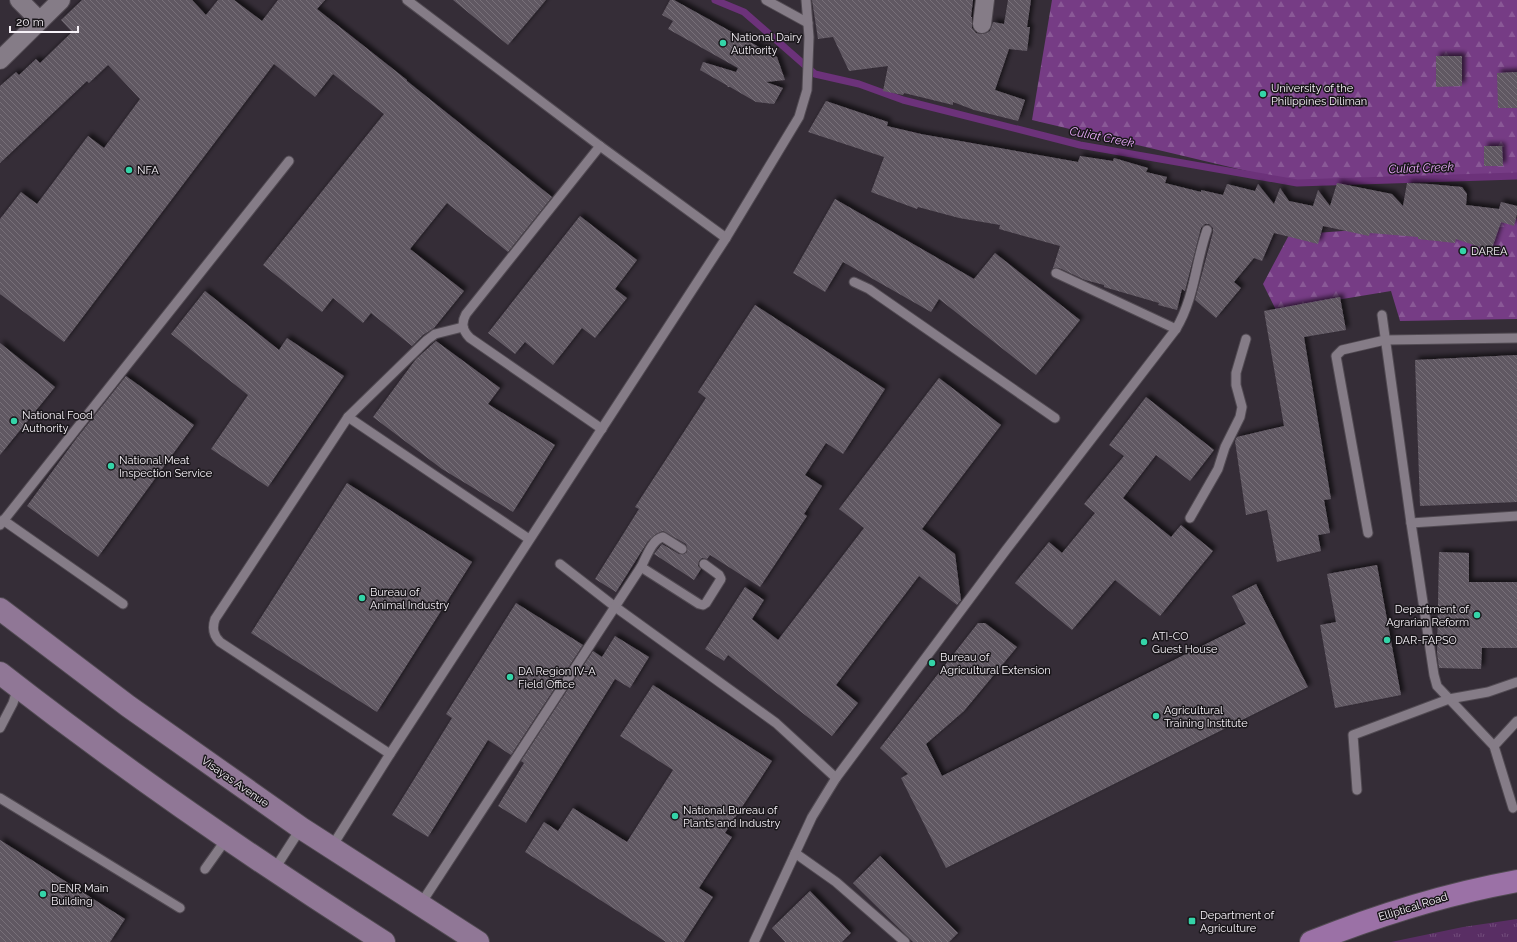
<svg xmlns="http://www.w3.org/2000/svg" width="1517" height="942" font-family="Raleway,sans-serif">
  <defs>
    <pattern id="grass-tufts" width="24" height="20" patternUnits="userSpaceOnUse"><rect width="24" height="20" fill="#592e64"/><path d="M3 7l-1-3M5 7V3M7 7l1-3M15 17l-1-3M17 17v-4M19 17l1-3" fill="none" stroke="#724d7b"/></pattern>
    <pattern id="forest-firs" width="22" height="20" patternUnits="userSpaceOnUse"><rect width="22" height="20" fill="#763c85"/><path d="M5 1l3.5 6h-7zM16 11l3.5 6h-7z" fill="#8a5997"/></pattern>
    <pattern id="building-back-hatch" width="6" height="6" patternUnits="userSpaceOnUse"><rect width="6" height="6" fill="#605862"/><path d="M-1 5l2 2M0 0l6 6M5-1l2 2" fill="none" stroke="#787079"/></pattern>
    <filter id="shadow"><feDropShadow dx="3.5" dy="-3.5" stdDeviation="2" flood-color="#0009"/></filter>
  </defs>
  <rect width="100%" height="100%" fill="#352d37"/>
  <polygon fill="url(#grass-tufts)" points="1517,919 1517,942 1391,942 1463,927"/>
  <g fill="url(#forest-firs)">
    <polygon points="1052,0 1517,0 1517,176 1297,183 1032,120"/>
    <polygon points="1517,218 1517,319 1400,321 1391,291 1276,310 1263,284 1289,235"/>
  </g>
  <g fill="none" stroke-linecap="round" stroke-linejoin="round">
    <polyline stroke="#6c327a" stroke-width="7" points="715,0 744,12 815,74 859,84 903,100 1080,145 1297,183 1517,176"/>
  </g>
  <g fill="url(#building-back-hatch)" filter="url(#shadow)">
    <polygon points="82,0 192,0 206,15 218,0 234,0 262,21 278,0 325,0 317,9 407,80 407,81 552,197 508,252 447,203 410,249 464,291 434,328 423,335 412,346 371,313 363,323 333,298 322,312 263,265 384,114 333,74 315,97 274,64 64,342 0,294 0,219 21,192 37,204 88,136 104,148 140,99 108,65 89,83 87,81 0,163 0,86 16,72 19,75 36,59 40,63 72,32 61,20"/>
    <polygon points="453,0 546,0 508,45"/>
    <polygon points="670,0 674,0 777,57 785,80 766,82 783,88 774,104 756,102 730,87 727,87 728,86 700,70 703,62 736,72 738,68 668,29 673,21 662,15"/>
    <polygon points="812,0 973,0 971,17 972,17 972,28 976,33 981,34 986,33 990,31 993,22 1004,24 1008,0 1031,0 1027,27 1030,27 1027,51 1009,49 995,90 1025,100 1018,121 974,110 953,102 953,105 904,93 903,95 883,91 888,66 849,71 833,37 818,39"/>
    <polygon points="1436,56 1462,56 1462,86 1436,87"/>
    <polygon points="1517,72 1517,108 1498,108 1497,73"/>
    <polygon points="826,101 888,122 887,126 921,134 1078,162 1080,156 1113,161 1114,158 1148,168 1146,172 1167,177 1165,183 1201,192 1201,190 1223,195 1227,184 1255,191 1258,184 1274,204 1280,188 1289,201 1313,206 1318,190 1330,206 1337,183 1392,194 1403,206 1407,183 1429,184 1462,187 1467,194 1466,205 1499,209 1501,202 1517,206 1517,214 1514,226 1501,222 1491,251 1456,239 1455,243 1418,239 1418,237 1370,233 1369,236 1323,226 1318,244 1274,233 1262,261 1254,258 1234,282 1241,288 1216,318 1195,300 1213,232 1213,228 1209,224 1205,224 1201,228 1185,291 1182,289 1177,310 1158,305 1159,303 1104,287 1104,285 1085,280 1059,268 1053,268 1060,246 999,229 1000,225 959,218 918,207 917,209 871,192 884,157 808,132"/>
    <polygon points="1484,146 1502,146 1503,166 1484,166"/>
    <polygon points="835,199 974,279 995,253 1080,320 1036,375 939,299 931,312 843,262 825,292 793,273"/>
    <polygon points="580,216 637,260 615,289 627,298 595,338 582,328 553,365 525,342 515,354 488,333"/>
    <polygon points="205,291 279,350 287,338 344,376 268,487 211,449 248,395 171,334"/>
    <polygon points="1340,297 1346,330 1304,337 1331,499 1324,500 1330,533 1318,535 1321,551 1277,562 1267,510 1246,515 1235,441 1237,437 1284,426 1264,311"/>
    <polygon points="755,305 885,389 843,454 826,443 805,475 822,486 804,514 807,516 760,587 710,555 707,559 702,558 699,561 698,566 701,569 694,580 654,554 662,544 679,554 684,554 687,552 687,547 686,544 663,531 656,534 648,541 616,592 595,579 639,509 635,507 706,398 698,392"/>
    <polygon points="436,341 500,388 488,404 555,445 513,512 442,469 373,417 416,359"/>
    <polygon points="0,343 55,387 0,455"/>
    <polygon points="1517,355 1517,502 1420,506 1415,360"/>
    <polygon points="126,376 194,425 98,557 27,506 76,439"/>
    <polygon points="939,378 1001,425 922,529 955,554 961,600 957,605 919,576 836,685 858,703 832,736 728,655 724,661 705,649 745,587 764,600 752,619 778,640 864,528 839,509"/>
    <polygon points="1146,397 1214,450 1190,481 1156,455 1123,498 1171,537 1181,525 1213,551 1160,616 1115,580 1072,630 1015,583 1049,542 1062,553 1095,513 1084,504 1124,456 1109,445"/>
    <polygon points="347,483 472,562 377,712 251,633"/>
    <polygon points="1439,552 1469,553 1469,582 1517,582 1517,648 1482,648 1481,669 1439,668 1437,653"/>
    <polygon points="1377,565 1401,695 1335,708 1320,625 1336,622 1327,574"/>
    <polygon points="1256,584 1308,687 946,868 901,778 908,774 880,748 978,623 985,623 1017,647 964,711 926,744 942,776 1246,624 1232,596"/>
    <polygon points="516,603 583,645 511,755 488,740 428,837 392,815 452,718 446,714"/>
    <polygon points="615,636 649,657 630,688 615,679 526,823 498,806 524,763 521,761 593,651 602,657"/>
    <polygon points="653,685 772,761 725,833 732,837 699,888 713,897 684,942 666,942 525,852 544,822 558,831 573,808 627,842 673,770 620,736"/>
    <polygon points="0,840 125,919 110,942 0,942"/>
    <polygon points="880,856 958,933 949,942 913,942 853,883"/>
    <polygon points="810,891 851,933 842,942 785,942 772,928"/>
  </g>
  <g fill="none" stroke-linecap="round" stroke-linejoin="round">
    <g stroke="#514a52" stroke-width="11">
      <g id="service">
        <polyline points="407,0 600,146 726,238"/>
        <polyline points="766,0 808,23"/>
        <path d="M600 146 466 314C461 323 462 330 470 338L602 429"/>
        <polyline points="1056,273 1176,329"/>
        <polyline points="854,282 869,289 1055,418"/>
        <polyline points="1382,315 1411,523 1434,675 1437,686 1494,746 1513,808"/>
        <polyline points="348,417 529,539"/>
        <polyline points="1190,518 1218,469 1225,447 1240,417 1242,407 1236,385 1236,373 1246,339"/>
        <polyline points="3,520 123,604"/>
        <polyline points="1411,523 1517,516"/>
        <polyline points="0,525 289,161"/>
        <polyline points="1368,533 1336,356 1342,350 1385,340 1517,338"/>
        <polyline points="560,564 614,606 776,723 836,778"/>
        <polyline points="641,567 699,604 703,605 706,603 721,579 719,575 704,564"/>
        <polyline points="0,728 13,703 18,687"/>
        <polyline points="1494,746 1517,721"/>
        <path d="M390 754 220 642C213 635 212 628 215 619L348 417 427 340 435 334 463 327"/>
        <polyline points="1357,790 1353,735 1449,699 1488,692 1517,682"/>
        <polyline points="0,798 180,908"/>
        <polyline points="331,848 390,754 726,238 799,117 807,90 809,37 806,0"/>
        <polyline points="795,853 836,882 905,942"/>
        <polyline points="205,869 227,838"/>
        <polyline points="274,870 301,828"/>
        <path d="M420 905 641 567C646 558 652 539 663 537L682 549"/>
        <path d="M754 942 812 817 836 778 1006 550 1176 329C1195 297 1195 264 1207 230"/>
      </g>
    </g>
    <g stroke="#514a52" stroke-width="20">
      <g id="minor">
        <polyline points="19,0 40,21"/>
        <polyline points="982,24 985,0"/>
        <polyline points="0,60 61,0"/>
      </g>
    </g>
    <g stroke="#514a52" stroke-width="24">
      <g id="secondary">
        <polyline points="0,609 128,706 301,828 478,942"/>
        <path d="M0 673C123 769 252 858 384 942"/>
      </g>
    </g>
    <g stroke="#514a52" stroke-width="24">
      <path id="primary" d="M1311 942C1378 915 1446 894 1517 881"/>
    </g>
    <use href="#service" stroke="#857c87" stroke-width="9"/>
    <use href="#minor" stroke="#857c87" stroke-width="18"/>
    <use href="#secondary" stroke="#907796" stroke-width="22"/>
    <use href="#primary" stroke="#9b71a6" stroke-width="22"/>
  </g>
  <g fill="#34d4a8" stroke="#1a171b" stroke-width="1.5">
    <circle cx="723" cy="43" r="4"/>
    <circle cx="1263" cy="94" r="4"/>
    <circle cx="129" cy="170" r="4"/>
    <circle cx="1463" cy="251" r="4"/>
    <circle cx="14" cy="421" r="4"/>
    <circle cx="111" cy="466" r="4"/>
    <circle cx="362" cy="598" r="4"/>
    <circle cx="1477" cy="615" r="4"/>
    <circle cx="1387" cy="640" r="4"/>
    <circle cx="1144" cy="642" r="4"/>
    <circle cx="932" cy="663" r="4"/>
    <circle cx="510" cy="677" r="4"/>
    <circle cx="1156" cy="716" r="4"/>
    <circle cx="675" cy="816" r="4"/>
    <circle cx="43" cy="894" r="4"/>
    <rect x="1188" y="917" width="8" height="8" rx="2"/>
  </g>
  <g text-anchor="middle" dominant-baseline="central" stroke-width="3" stroke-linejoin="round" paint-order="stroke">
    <g font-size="11" fill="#f7f2f8" stroke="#1a171b" text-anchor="start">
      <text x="731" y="37">National Dairy<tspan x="731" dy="13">Authority</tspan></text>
      <text x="1271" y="88">University of the<tspan x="1271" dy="13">Philippines Diliman</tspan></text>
      <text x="137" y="170">NFA</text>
      <text x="1471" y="251">DAREA</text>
      <text x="22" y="415">National Food<tspan x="22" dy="13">Authority</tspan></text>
      <text x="119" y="460">National Meat<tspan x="119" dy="13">Inspection Service</tspan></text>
      <text x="370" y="592">Bureau of<tspan x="370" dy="13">Animal Industry</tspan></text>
      <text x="1469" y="609" text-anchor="end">Department of<tspan x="1469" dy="13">Agrarian Reform</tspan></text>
      <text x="1152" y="636">ATI-CO<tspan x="1152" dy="13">Guest House</tspan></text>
      <text x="1395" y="640">DAR-FAPSO</text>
      <text x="940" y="657">Bureau of<tspan x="940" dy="13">Agricultural Extension</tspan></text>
      <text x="518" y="671">DA Region IV-A<tspan x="518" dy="13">Field Office</tspan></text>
      <text x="1164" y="710">Agricultural<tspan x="1164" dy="13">Training Institute</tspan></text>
      <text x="683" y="810">National Bureau of<tspan x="683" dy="13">Plants and Industry</tspan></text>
      <text x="51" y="888">DENR Main<tspan x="51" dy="13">Building</tspan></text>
      <text x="1200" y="915">Department of<tspan x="1200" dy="13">Agriculture</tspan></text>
    </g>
    <g font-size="11" fill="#f7f2f8" stroke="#1a171b">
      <text transform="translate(235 782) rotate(35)">Visayas Avenue</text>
      <text transform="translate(1413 907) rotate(-17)">Elliptical Road</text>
    </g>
    <g font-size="12" font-style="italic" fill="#e9aaf9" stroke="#1a171b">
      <text transform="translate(1102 137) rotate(11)">Culiat Creek</text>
      <text transform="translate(1421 168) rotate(-2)">Culiat Creek</text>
    </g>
  </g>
  <path d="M10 26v6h68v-6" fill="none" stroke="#f7f2f8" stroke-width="2"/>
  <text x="16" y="26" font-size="12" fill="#f7f2f8" stroke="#1a171b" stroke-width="3" paint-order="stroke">20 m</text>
</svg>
